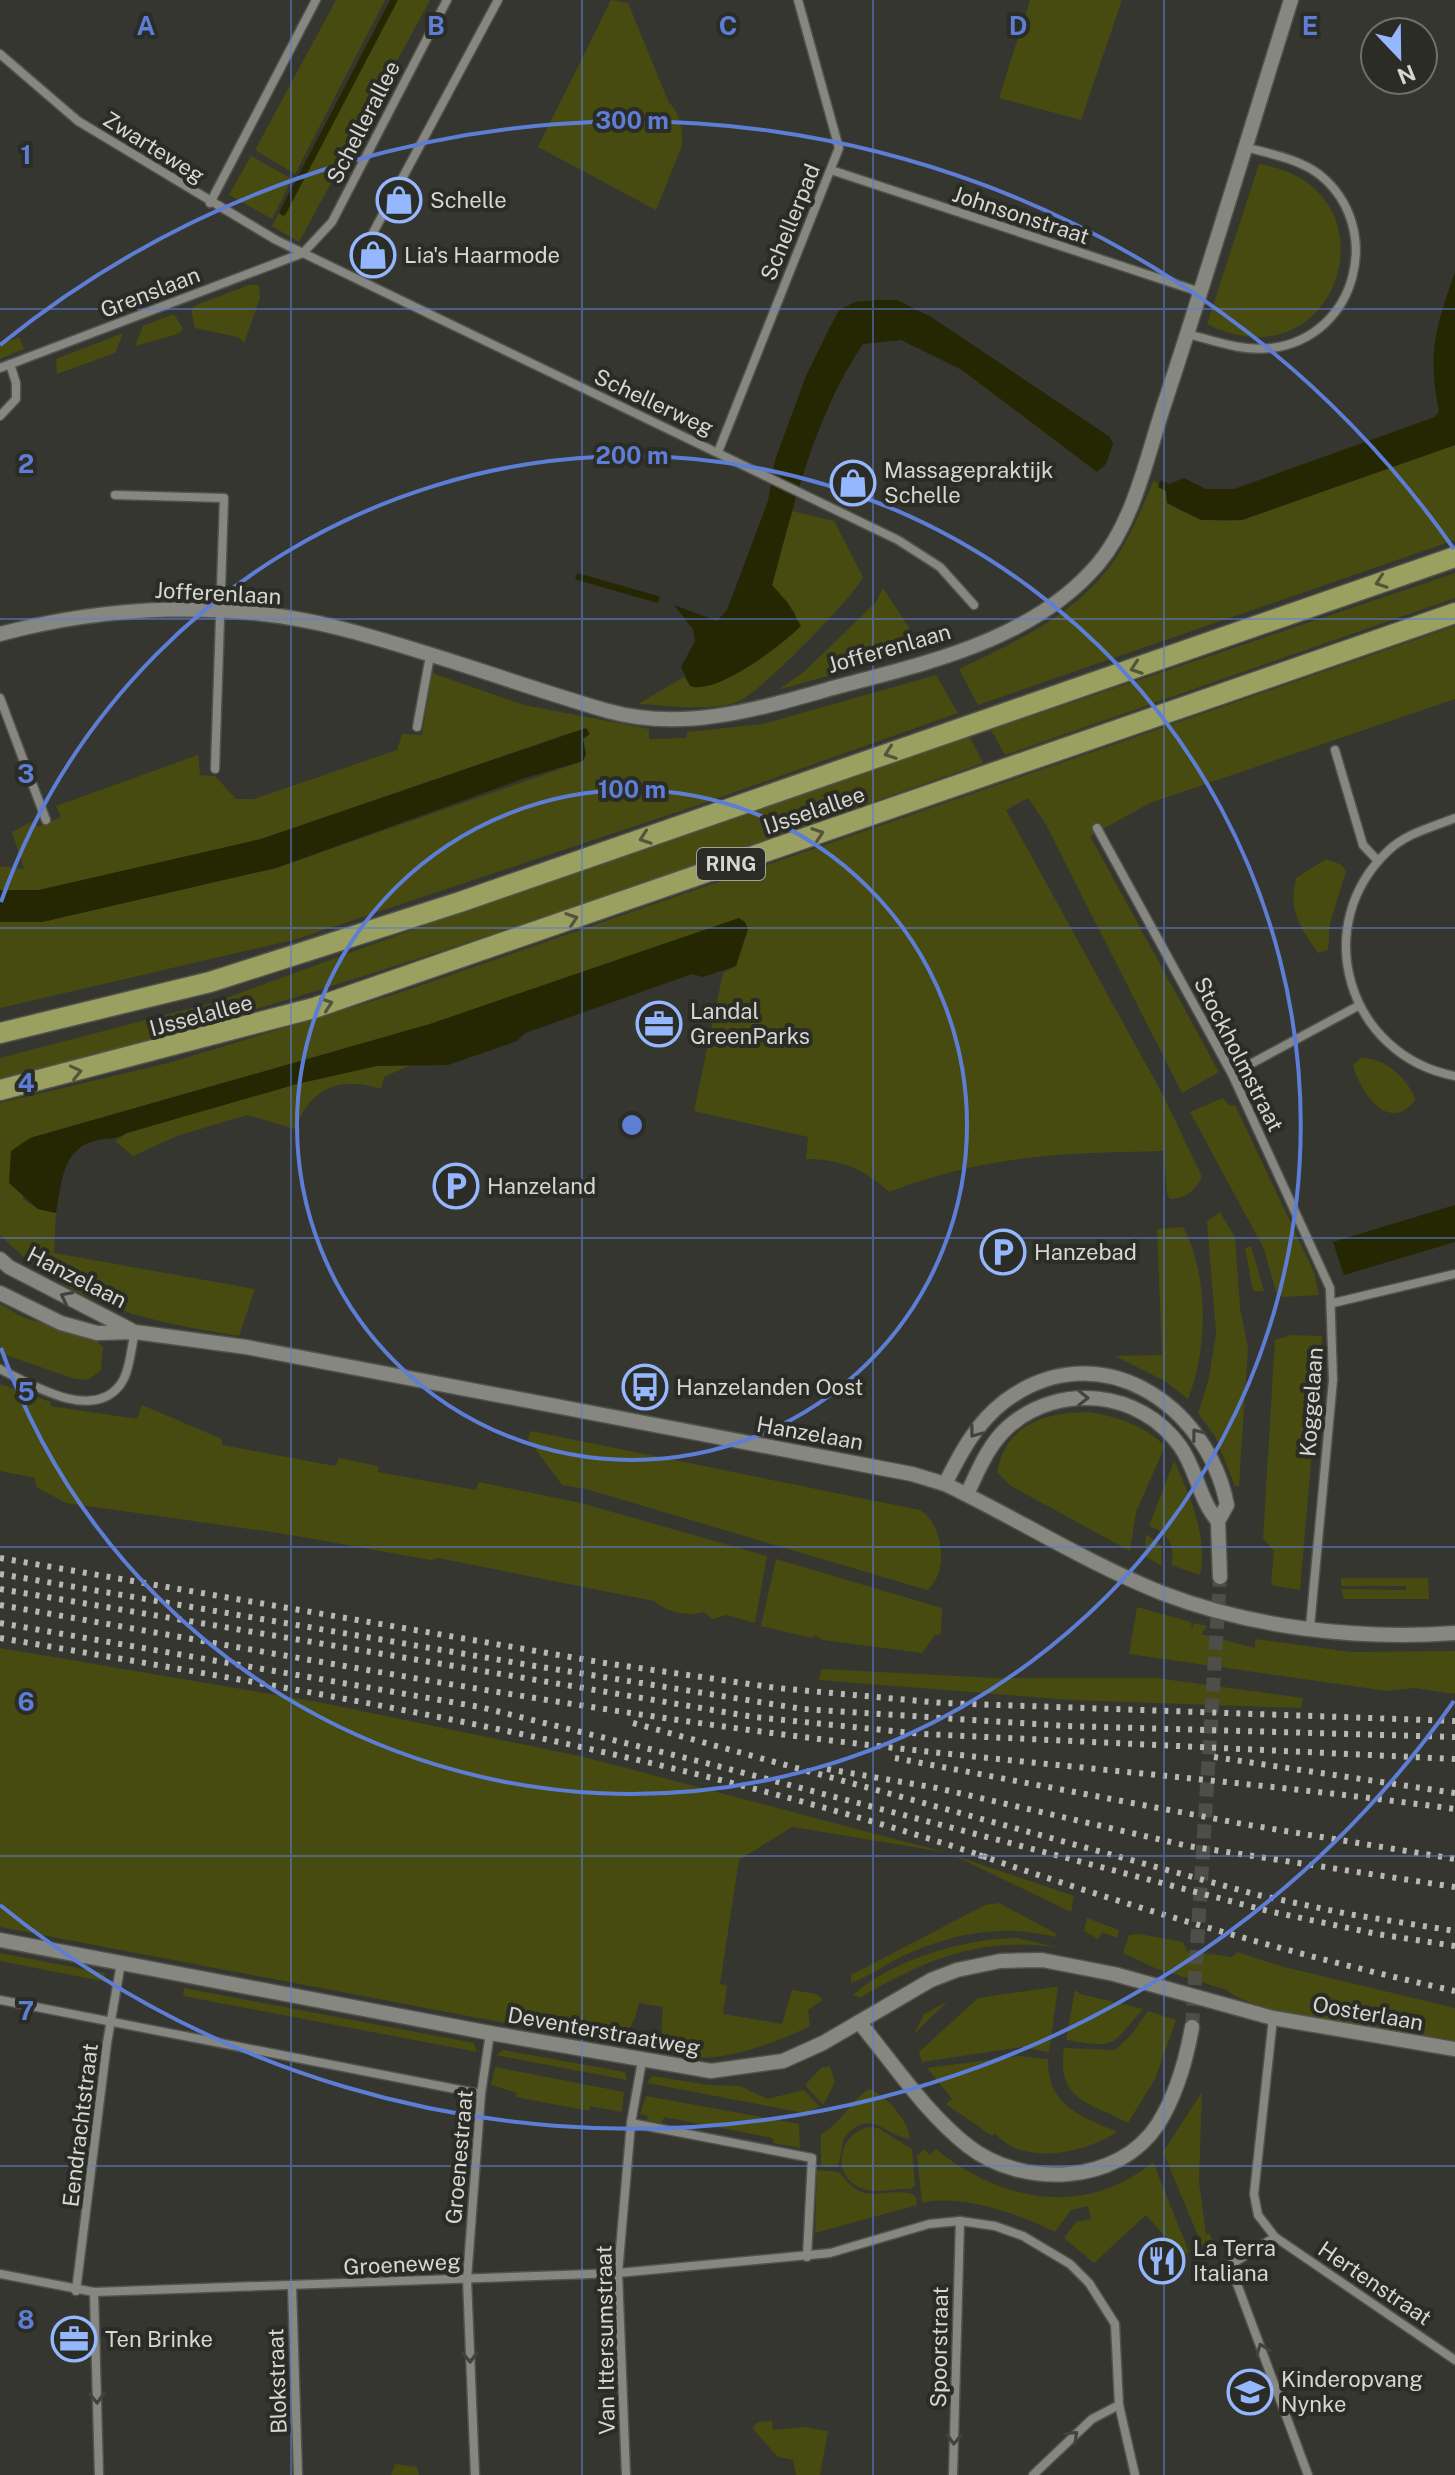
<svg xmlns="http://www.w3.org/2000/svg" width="1455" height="2475" font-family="'Public Sans',sans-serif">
  <rect width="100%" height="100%" fill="#353630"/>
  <g fill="#474b10">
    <polygon points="336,0 385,0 295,174 255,150"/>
    <polygon points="390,0 430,0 299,242 272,226"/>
    <path d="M611 0 628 3 669 103C680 112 683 133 682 146L656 210 538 147Z"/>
    <polygon points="1030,0 1122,0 1081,120 999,98"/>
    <polygon points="251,156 292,179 272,219 229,195"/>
    <path d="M1259 164C1402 186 1340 390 1207 324Z"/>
    <polygon points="249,285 259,285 260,298 244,343 238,337 195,328 191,309 194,306"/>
    <polygon points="174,314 183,329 178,334 135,346 143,326"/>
    <polygon points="123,333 115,353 57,374 56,359"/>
    <polygon points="19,337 24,349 0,359 0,345"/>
    <path d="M1455 445V540L978 705 959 669C1020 640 1087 609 1122 548 1134 527 1144 503 1154 480L1166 491 1167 503C1194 519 1212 523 1242 520Z"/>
    <path d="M792 511 834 521 863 577C853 598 757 696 737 702 707 712 668 705 638 704L684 677 690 685 796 614 772 586Z"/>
    <polygon points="1455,573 1455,598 1005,755 991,730"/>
    <polygon points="883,588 923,649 778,690 804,672 876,602"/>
    <path d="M1455 626V699L1150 803 1090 836 1219 1072 1182 1093 1044 821 1028 798 1006 810 1164 1097 1202 1177C1195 1190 1186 1199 1170 1199L1167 1193 1163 1151C1063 1153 984 1155 889 1192 865 1169 840 1159 806 1159L808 1137 694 1111 723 973 736 966 739 919 430 1024 30 1138 23 1199 38 1209 56 1213 54 1253 255 1289 239 1336C144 1320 71 1307 0 1235V1103L172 1062 396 994Z"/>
    <polygon points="432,673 524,705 649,729 649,739 686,738 687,732 763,724 936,675 958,713 707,802 297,939 0,1008 0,922 42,922 276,868 583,761 577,732 567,734 261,839 39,890 0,890 0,866 24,869 12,832 33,821 38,827 61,817 56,806 198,755 200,775 215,776 236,799 254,799 397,750 402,734 422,735"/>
    <path d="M970 737 983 763C658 877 335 998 0 1078V1058L215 1002 587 866Z"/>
    <path d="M1326 859 1342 865 1346 872 1330 923 1328 950 1318 953C1300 926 1288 911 1296 878Z"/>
    <path d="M1361 1058C1384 1057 1409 1079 1415 1100 1389 1135 1360 1092 1353 1065Z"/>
    <path d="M413 1064 384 1077 381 1089C340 1076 311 1087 295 1129L247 1115 177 1136 133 1156 115 1141 127 1133C213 1108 325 1064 413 1064Z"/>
    <polygon points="1223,1098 1230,1106 1235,1105 1314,1272 1319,1295 1283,1297 1276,1292 1264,1249 1190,1112"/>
    <polygon points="1220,1212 1235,1237 1240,1308 1248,1348 1239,1486 1235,1486 1215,1436 1198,1413 1209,1378 1216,1332 1207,1221"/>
    <path d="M1183 1227C1209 1274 1208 1350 1188 1399L1165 1381 1115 1356 1162 1355 1157 1229Z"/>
    <polygon points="1251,1246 1264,1291 1253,1291 1245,1248"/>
    <polygon points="0,1304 22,1317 94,1339 103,1347 101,1371 87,1380 75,1379 0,1353"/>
    <polygon points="1291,1335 1322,1336 1300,1590 1271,1585 1274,1551 1263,1538 1275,1340"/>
    <path d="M0 1384 51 1402 50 1406 137 1419 142 1405 222 1439V1445L335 1466 339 1458 378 1466V1472L476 1490 479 1482 581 1503 767 1556 755 1623 726 1615 713 1619 703 1612C688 1617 666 1612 654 1601L438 1558 431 1560 285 1534 66 1503 36 1487 35 1478 0 1471Z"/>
    <path d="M1088 1412C1118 1417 1142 1424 1165 1446L1136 1512 1130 1551 1011 1486 997 1472C1007 1423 1044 1413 1088 1412Z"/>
    <path d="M531 1431 920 1510C943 1524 950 1572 927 1590L586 1489 562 1485 528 1439Z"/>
    <path d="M1174 1461C1190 1494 1208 1538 1200 1575L1171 1565C1176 1545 1168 1533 1149 1526Z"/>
    <polygon points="1146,1534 1161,1546 1162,1566 1145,1556"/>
    <polygon points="776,1559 942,1608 941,1634 935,1635 922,1653 823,1640 814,1635 812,1638 761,1626"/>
    <polygon points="1341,1578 1428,1578 1429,1599 1344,1599 1341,1589 1406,1590 1406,1586 1341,1586"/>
    <polygon points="1137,1607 1191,1622 1192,1629 1194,1623 1207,1626 1201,1634 1255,1648 1255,1639 1351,1652 1455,1651 1455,1694 1414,1688 1387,1691 1129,1654"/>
    <path d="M0 1648 323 1703 584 1757 944 1852 792 1827 739 1860 720 1984 727 1986 723 2014 782 2024 792 1990 816 1994 823 2000 808 2010 810 2026C781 2041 682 2082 664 2038 659 2028 663 2017 663 2007L639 2003C634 2027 626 2040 600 2041L0 1927Z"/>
    <polygon points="821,1669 996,1678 1156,1678 1303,1698 1301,1708 1070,1700 819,1680"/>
    <polygon points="953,1855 1074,1896 1071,1912"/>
    <path d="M999 1903 1057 1934 1055 1937C1003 1923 949 1934 901 1957 885 1965 868 1977 851 1983V1975L985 1905Z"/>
    <polygon points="1087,1918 1119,1930 1117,1938 1102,1932 1098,1939 1084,1931"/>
    <path d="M1139 1934 1183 1942 1187 1951 1232 1957 1237 1952 1284 1967 1455 2008V2040C1411 2033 1253 2017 1227 1990L1155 1968 1123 1953 1129 1935Z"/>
    <path d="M1017 1938 1059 1948C984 1935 923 1960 860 1998L853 1995C892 1960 965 1938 1017 1938Z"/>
    <polygon points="0,1953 104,1973 107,1982 0,1961"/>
    <polygon points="1054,1987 1058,1987 1049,2052 1022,2047 922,2062 919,2052 978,1998"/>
    <polygon points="184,1988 474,2043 477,2052 183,1996"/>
    <path d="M1075 1990 1080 1994 1143 2009C1109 2047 1119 2048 1066 2040Z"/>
    <polygon points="948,2001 914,2034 924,2014"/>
    <path d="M1148 2011 1176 2020 1155 2079 1128 2123C1090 2102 1056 2101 1064 2048L1115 2050 1132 2034Z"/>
    <polygon points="503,2050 625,2072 627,2080 495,2055"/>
    <path d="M1020 2056 1048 2059C1047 2106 1081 2116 1117 2132 1085 2153 1023 2167 995 2133L992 2136 946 2104 952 2099 927 2068Z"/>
    <polygon points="830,2066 835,2082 823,2105 805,2085 821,2068"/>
    <polygon points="495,2067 624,2092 622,2112 590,2106 589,2111 516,2097 517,2093 491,2085"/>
    <polygon points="652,2076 709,2085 740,2086 767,2099 804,2090 820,2107 804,2113 647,2083"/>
    <path d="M869 2089C885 2094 910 2122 910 2139 884 2135 870 2106 844 2138L838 2167H821V2134C843 2122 849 2102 869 2089Z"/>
    <polygon points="1202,2092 1199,2182 1206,2234 1210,2234 1214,2246 1204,2250 1163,2152"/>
    <polygon points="646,2096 799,2124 800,2148 773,2143 773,2138 664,2117 662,2123 647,2120 648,2116 640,2114"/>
    <path d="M869 2127 878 2128 912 2149 915 2185 911 2189C895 2187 875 2195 861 2188 831 2175 838 2134 869 2127Z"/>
    <path d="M924 2149 930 2155 936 2149C999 2201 1084 2219 1153 2162L1189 2252 1182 2256 1146 2215 1094 2263 1064 2238 1076 2222 1091 2219 1088 2206 1071 2210 1055 2232C1020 2214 960 2193 922 2203L917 2156Z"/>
    <path d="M817 2170 839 2172C865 2206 874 2189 910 2193L916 2197 917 2205 815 2233Z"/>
    <polygon points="772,2421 773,2430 804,2427 828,2431 820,2475 796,2475 793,2460 778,2457 752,2428 758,2422"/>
    <polygon points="395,2464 417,2467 419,2475 391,2475"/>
  </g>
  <g fill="#242702">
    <path d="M1455 272V445L1242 520H1201L1167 503 1166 491 1158 487 1161 480 1169 484 1184 478 1206 489H1234L1435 417 1439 411C1427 352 1436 327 1455 272Z"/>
    <path d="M879 300H897L931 317 1110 437 1113 444 1106 464 1097 472 962 370 901 340 863 344C815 415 794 504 772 585L788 603 801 626C782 645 716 696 690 686L681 667 695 641 693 629 674 605 717 621 727 610 768 501 775 460 806 376 827 333 839 310 855 302Z"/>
    <polygon points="586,728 590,734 583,739 586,754 583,761 525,778 276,868 42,922 0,922 0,890 39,890 261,839"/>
    <path d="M739 918 745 922 748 929 736 966 703 977 692 974 525 1033 517 1041 448 1065 377 1066 297 1084 127 1133C114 1141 105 1137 91 1142 62 1151 61 1187 56 1213L38 1209 9 1183 11 1151 30 1138 430 1024Z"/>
    <polygon points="1455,1205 1455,1242 1344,1275 1333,1242"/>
  </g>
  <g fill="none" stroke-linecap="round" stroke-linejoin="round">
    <g stroke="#242702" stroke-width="7">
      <polyline points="283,212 394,0"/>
      <polyline points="579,577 656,599"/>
    </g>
    <polyline stroke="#4d4e48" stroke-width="14" stroke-dasharray="14 7" stroke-linecap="butt" points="1192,2027 1220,1577"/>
    <g stroke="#51524c" stroke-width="11">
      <g id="minor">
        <polyline points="0,54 78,121 276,240 898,540 940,567 974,605"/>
        <polyline points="831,170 1200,292"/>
        <polyline points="210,203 316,0"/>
        <polyline points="367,244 498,0"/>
        <path d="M1188 334C1215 341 1244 352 1272 348 1357 337 1385 228 1320 175 1300 159 1270 154 1245 147"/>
        <polyline points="0,368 303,253 332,222 447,0"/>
        <polyline points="0,416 16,399 16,383 10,364"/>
        <polyline points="718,452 839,148 798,0"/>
        <polyline points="115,495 224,498 215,769"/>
        <polyline points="0,698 46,820"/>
        <polyline points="417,727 430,656"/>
        <polyline points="1335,750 1363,845 1378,861"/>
        <path d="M1455 818C1433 827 1407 833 1389 850 1308 925 1348 1056 1455 1076"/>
        <polyline points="1097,828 1232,1074 1330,1288 1333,1380 1310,1627"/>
        <polyline points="1232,1074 1358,1006"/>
        <polyline points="1333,1303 1455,1274"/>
        <path d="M0 1369C30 1384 92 1422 120 1385 130 1372 131 1347 135 1332"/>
        <polyline points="0,2000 481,2094"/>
        <polyline points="1273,2018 1254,2194 1258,2215 1275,2237 1455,2360"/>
        <polyline points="631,2123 812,2158 807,2257"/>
        <polyline points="1275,2237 1230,2265 1308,2475"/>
        <polyline points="0,2274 94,2292 618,2273 830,2253 929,2224 960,2221 995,2226 1023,2236 1070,2264 1089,2283 1115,2324 1119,2405 1135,2475"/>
        <polyline points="292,2286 298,2475"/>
        <polyline points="76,2291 107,2043 121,1963"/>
        <polyline points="94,2292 99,2475"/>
        <polyline points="475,2475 467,2279 481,2094 490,2033"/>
        <polyline points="626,2475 618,2273 631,2123 642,2061"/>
        <polyline points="953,2475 960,2221"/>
        <polyline points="1033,2475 1092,2419 1119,2405"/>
      </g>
    </g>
    <g stroke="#51524c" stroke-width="17">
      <g id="tertiary">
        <path d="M0 634C109 605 229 600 339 628 430 651 518 685 608 711 687 733 764 707 840 686 931 662 1034 639 1098 564 1135 520 1147 455 1165 402 1209 269 1249 134 1291 0"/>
        <polyline points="0,1259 9,1267 131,1330"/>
        <path d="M0 1293 61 1323 97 1333 135 1332 246 1347 912 1474 945 1484C1018 1519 1087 1563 1162 1593 1253 1628 1358 1640 1455 1633"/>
        <path d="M945 1484C961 1452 977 1422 1005 1401 1098 1332 1207 1403 1227 1505L1218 1521 1220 1577"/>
        <path d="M967 1494C978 1471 988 1445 1008 1427 1059 1382 1140 1390 1180 1446 1197 1470 1199 1500 1218 1521"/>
        <polyline points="0,1940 490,2033 711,2071 783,2061 823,2043 931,1980 957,1970 1000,1961 1042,1960 1114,1974 1273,2018 1455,2049"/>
        <path d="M859 2022C894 2064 924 2111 968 2146 1022 2188 1118 2186 1158 2124 1177 2094 1186 2061 1192 2027"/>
      </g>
    </g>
    <g stroke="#51524c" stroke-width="23">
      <g id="primary">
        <polyline points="0,1033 210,982 460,902 1455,557"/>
        <polyline points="0,1090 314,1008 1455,613"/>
      </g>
    </g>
    <use href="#minor" stroke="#868780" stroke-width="8"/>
    <use href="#tertiary" stroke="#868780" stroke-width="14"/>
    <use href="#primary" stroke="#9aa060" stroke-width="20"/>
    <g stroke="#b8b8b5" stroke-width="6" stroke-dasharray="4 8" stroke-linecap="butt">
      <polyline points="0,1558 605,1663 777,1688 942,1703 1455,1721"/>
      <polyline points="0,1574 535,1666 803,1709 1066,1726 1455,1737"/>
      <polyline points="0,1589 754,1717 923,1734 1455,1759"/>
      <path d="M0 1605C257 1650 514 1699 772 1733 999 1763 1228 1778 1455 1809"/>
      <polyline points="0,1623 480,1707 706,1763 1268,1911 1377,1934 1455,1946"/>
      <path d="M0 1638C333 1695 667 1751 989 1858"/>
      <polyline points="633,1723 1258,1895 1348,1914 1455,1931"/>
      <polyline points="1214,1757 1455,1793"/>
      <polyline points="895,1758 1243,1824 1455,1859"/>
      <polyline points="827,1769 937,1788 1188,1846 1455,1887"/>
      <path d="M979 1855C1136 1909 1293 1955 1455 1991"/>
    </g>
  </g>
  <defs><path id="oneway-chevron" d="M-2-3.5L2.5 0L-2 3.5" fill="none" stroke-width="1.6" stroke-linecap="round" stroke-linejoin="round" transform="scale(2)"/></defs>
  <g stroke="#52553a">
    <use href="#oneway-chevron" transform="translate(1381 582) rotate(161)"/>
    <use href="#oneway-chevron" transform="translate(1136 668) rotate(161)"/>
    <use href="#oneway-chevron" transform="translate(890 753) rotate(161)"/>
    <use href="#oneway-chevron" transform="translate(818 834) rotate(-19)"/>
    <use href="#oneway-chevron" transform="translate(645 838) rotate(161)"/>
    <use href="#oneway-chevron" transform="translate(572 919) rotate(-19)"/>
    <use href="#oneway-chevron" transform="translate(327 1004) rotate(-19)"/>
    <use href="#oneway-chevron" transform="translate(76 1072) rotate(-13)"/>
  </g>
  <g stroke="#42433c">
    <use href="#oneway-chevron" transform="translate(66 1297) rotate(-153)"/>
    <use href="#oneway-chevron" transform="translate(1083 1398) rotate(1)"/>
    <use href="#oneway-chevron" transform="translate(975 1432) rotate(127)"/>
    <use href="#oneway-chevron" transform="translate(1197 1434) rotate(-127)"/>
    <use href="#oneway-chevron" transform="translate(1262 2349) rotate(-110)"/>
    <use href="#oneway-chevron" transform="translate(470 2357) rotate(88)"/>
    <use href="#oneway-chevron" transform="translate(97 2398) rotate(88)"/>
    <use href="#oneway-chevron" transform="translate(1073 2436) rotate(-44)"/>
    <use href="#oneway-chevron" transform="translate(954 2439) rotate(92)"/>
  </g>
  <path fill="none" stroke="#5e7ed6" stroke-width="2" stroke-opacity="0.55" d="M291 0V2475M582 0V2475M873 0V2475M1164 0V2475M0 309H1455M0 619H1455M0 928H1455M0 1238H1455M0 1547H1455M0 1856H1455M0 2166H1455"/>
  <g fill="none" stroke="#5e7ed6" stroke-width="4">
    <circle cx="632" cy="1125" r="335"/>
    <path d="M1 902A669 669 0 1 1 1 1348"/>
    <path d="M1454 1701A1004 1004 0 0 1 0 1905M0 345A1004 1004 0 0 1 1454 549"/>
  </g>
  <defs>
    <g id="shop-ring" transform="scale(2.3)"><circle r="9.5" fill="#2b2c26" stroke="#94b7fd" stroke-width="1.5"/><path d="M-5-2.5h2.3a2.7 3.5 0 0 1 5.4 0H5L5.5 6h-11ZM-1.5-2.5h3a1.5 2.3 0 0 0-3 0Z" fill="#94b7fd"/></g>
    <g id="office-ring" transform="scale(2.3)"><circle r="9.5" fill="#2b2c26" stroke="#94b7fd" stroke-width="1.5"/><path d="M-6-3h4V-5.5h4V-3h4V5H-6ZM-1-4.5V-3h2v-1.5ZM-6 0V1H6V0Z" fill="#94b7fd"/></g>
    <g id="parking-ring" transform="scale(2.3)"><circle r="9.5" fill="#2b2c26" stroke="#94b7fd" stroke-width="1.5"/><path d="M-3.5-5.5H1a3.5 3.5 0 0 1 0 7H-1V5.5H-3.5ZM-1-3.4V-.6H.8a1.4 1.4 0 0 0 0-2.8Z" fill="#94b7fd"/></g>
    <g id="bus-ring" transform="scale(2.3)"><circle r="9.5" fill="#2b2c26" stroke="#94b7fd" stroke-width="1.5"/><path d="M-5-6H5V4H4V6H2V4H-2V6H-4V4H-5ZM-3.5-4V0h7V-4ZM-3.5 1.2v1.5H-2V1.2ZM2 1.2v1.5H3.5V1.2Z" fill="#94b7fd"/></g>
    <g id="restaurant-ring" transform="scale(2.3)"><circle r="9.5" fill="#2b2c26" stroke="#94b7fd" stroke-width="1.5"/><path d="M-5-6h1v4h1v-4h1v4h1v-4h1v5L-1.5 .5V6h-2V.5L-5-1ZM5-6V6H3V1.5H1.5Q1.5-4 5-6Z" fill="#94b7fd"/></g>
    <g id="school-ring" transform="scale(2.3)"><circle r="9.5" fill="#2b2c26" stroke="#94b7fd" stroke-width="1.5"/><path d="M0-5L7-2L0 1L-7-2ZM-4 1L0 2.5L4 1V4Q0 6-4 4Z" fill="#94b7fd"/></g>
  </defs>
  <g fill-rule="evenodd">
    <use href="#shop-ring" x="399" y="200"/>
    <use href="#shop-ring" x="373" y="255"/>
    <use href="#shop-ring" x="853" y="483"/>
    <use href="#office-ring" x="659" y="1024"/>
    <use href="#parking-ring" x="456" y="1186"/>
    <use href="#parking-ring" x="1003" y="1252"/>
    <use href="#bus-ring" x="645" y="1387"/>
    <use href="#restaurant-ring" x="1162" y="2261"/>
    <use href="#office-ring" x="74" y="2339"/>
    <use href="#school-ring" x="1250" y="2392"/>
  </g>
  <g text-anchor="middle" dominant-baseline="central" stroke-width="8" stroke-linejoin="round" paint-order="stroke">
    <rect fill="#2b2c26" stroke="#a3a39f" stroke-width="2" x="697" y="848" width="68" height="32" rx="6"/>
    <g font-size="20" font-weight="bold" fill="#d6d6d3">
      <text x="731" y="864">RING</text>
    </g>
    <g font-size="22" fill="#d6d6d3" stroke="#2b2c26">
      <text transform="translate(363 122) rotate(-63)">Schellerallee</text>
      <text transform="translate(154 147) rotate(32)">Zwarteweg</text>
      <text transform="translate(1021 215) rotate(18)">Johnsonstraat</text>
      <text transform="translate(790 222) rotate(-68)">Schellerpad</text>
      <text transform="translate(150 292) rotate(-21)">Grenslaan</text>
      <text transform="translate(654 402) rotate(25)">Schellerweg</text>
      <text transform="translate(218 593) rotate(3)">Jofferenlaan</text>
      <text transform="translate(889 648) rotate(-16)">Jofferenlaan</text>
      <text transform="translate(814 810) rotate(-19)">IJsselallee</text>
      <text transform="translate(201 1015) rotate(-15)">IJsselallee</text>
      <text transform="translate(1239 1054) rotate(63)">Stockholmstraat</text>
      <text transform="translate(77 1277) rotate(27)">Hanzelaan</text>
      <text transform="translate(1311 1402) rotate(-86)">Koggelaan</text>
      <text transform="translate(810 1433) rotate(10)">Hanzelaan</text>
      <text transform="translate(1368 2013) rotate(10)">Oosterlaan</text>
      <text transform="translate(604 2031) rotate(10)">Deventerstraatweg</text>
      <text transform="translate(80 2125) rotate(-83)">Eendrachtstraat</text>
      <text transform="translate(459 2157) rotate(-85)">Groenestraat</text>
      <text transform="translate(402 2264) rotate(-3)">Groeneweg</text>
      <text transform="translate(1375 2283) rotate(34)">Hertenstraat</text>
      <text transform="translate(605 2340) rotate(-91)">Van Ittersumstraat</text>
      <text transform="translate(939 2347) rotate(-89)">Spoorstraat</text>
      <text transform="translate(277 2381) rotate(-92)">Blokstraat</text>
    </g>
    <g font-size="22" fill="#d6d6d3" stroke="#2b2c26" text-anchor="start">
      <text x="430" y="200">Schelle</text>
      <text x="404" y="255">Lia's Haarmode</text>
      <text x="884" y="470">Massagepraktijk<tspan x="884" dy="25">Schelle</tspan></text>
      <text x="690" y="1011">Landal<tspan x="690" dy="25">GreenParks</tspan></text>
      <text x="487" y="1186">Hanzeland</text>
      <text x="1034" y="1252">Hanzebad</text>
      <text x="676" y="1387">Hanzelanden Oost</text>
      <text x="1193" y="2248">La Terra<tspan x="1193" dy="25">Italiana</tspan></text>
      <text x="105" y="2339">Ten Brinke</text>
      <text x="1281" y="2379">Kinderopvang<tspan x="1281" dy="25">Nynke</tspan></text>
    </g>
  </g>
  <g font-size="26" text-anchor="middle" font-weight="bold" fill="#5e7ed6" stroke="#2b2c26" stroke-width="8" stroke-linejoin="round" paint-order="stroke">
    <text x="146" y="35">A</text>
    <text x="436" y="35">B</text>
    <text x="728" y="35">C</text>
    <text x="1018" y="35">D</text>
    <text x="1310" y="35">E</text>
    <text x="26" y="164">1</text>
    <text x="26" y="473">2</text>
    <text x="26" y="783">3</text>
    <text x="26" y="1092">4</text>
    <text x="26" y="1401">5</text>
    <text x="26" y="1711">6</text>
    <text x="26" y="2020">7</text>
    <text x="26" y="2329">8</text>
  </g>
  <circle cx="632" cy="1125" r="12" fill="#5e7ed6" stroke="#2b2c26" stroke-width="4"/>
  <g font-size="24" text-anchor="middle" font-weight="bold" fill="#5e7ed6" stroke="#2b2c26" stroke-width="8" stroke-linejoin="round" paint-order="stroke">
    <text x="632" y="129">300 m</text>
    <text x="632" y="464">200 m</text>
    <text x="632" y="798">100 m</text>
  </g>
  <g transform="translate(1399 56) rotate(158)"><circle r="38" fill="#2b2c26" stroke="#6f706b" stroke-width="2"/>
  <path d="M0-6L14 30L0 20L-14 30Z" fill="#94b7fd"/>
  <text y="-12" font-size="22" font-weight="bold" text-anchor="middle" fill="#d6d6d3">N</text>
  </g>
</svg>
